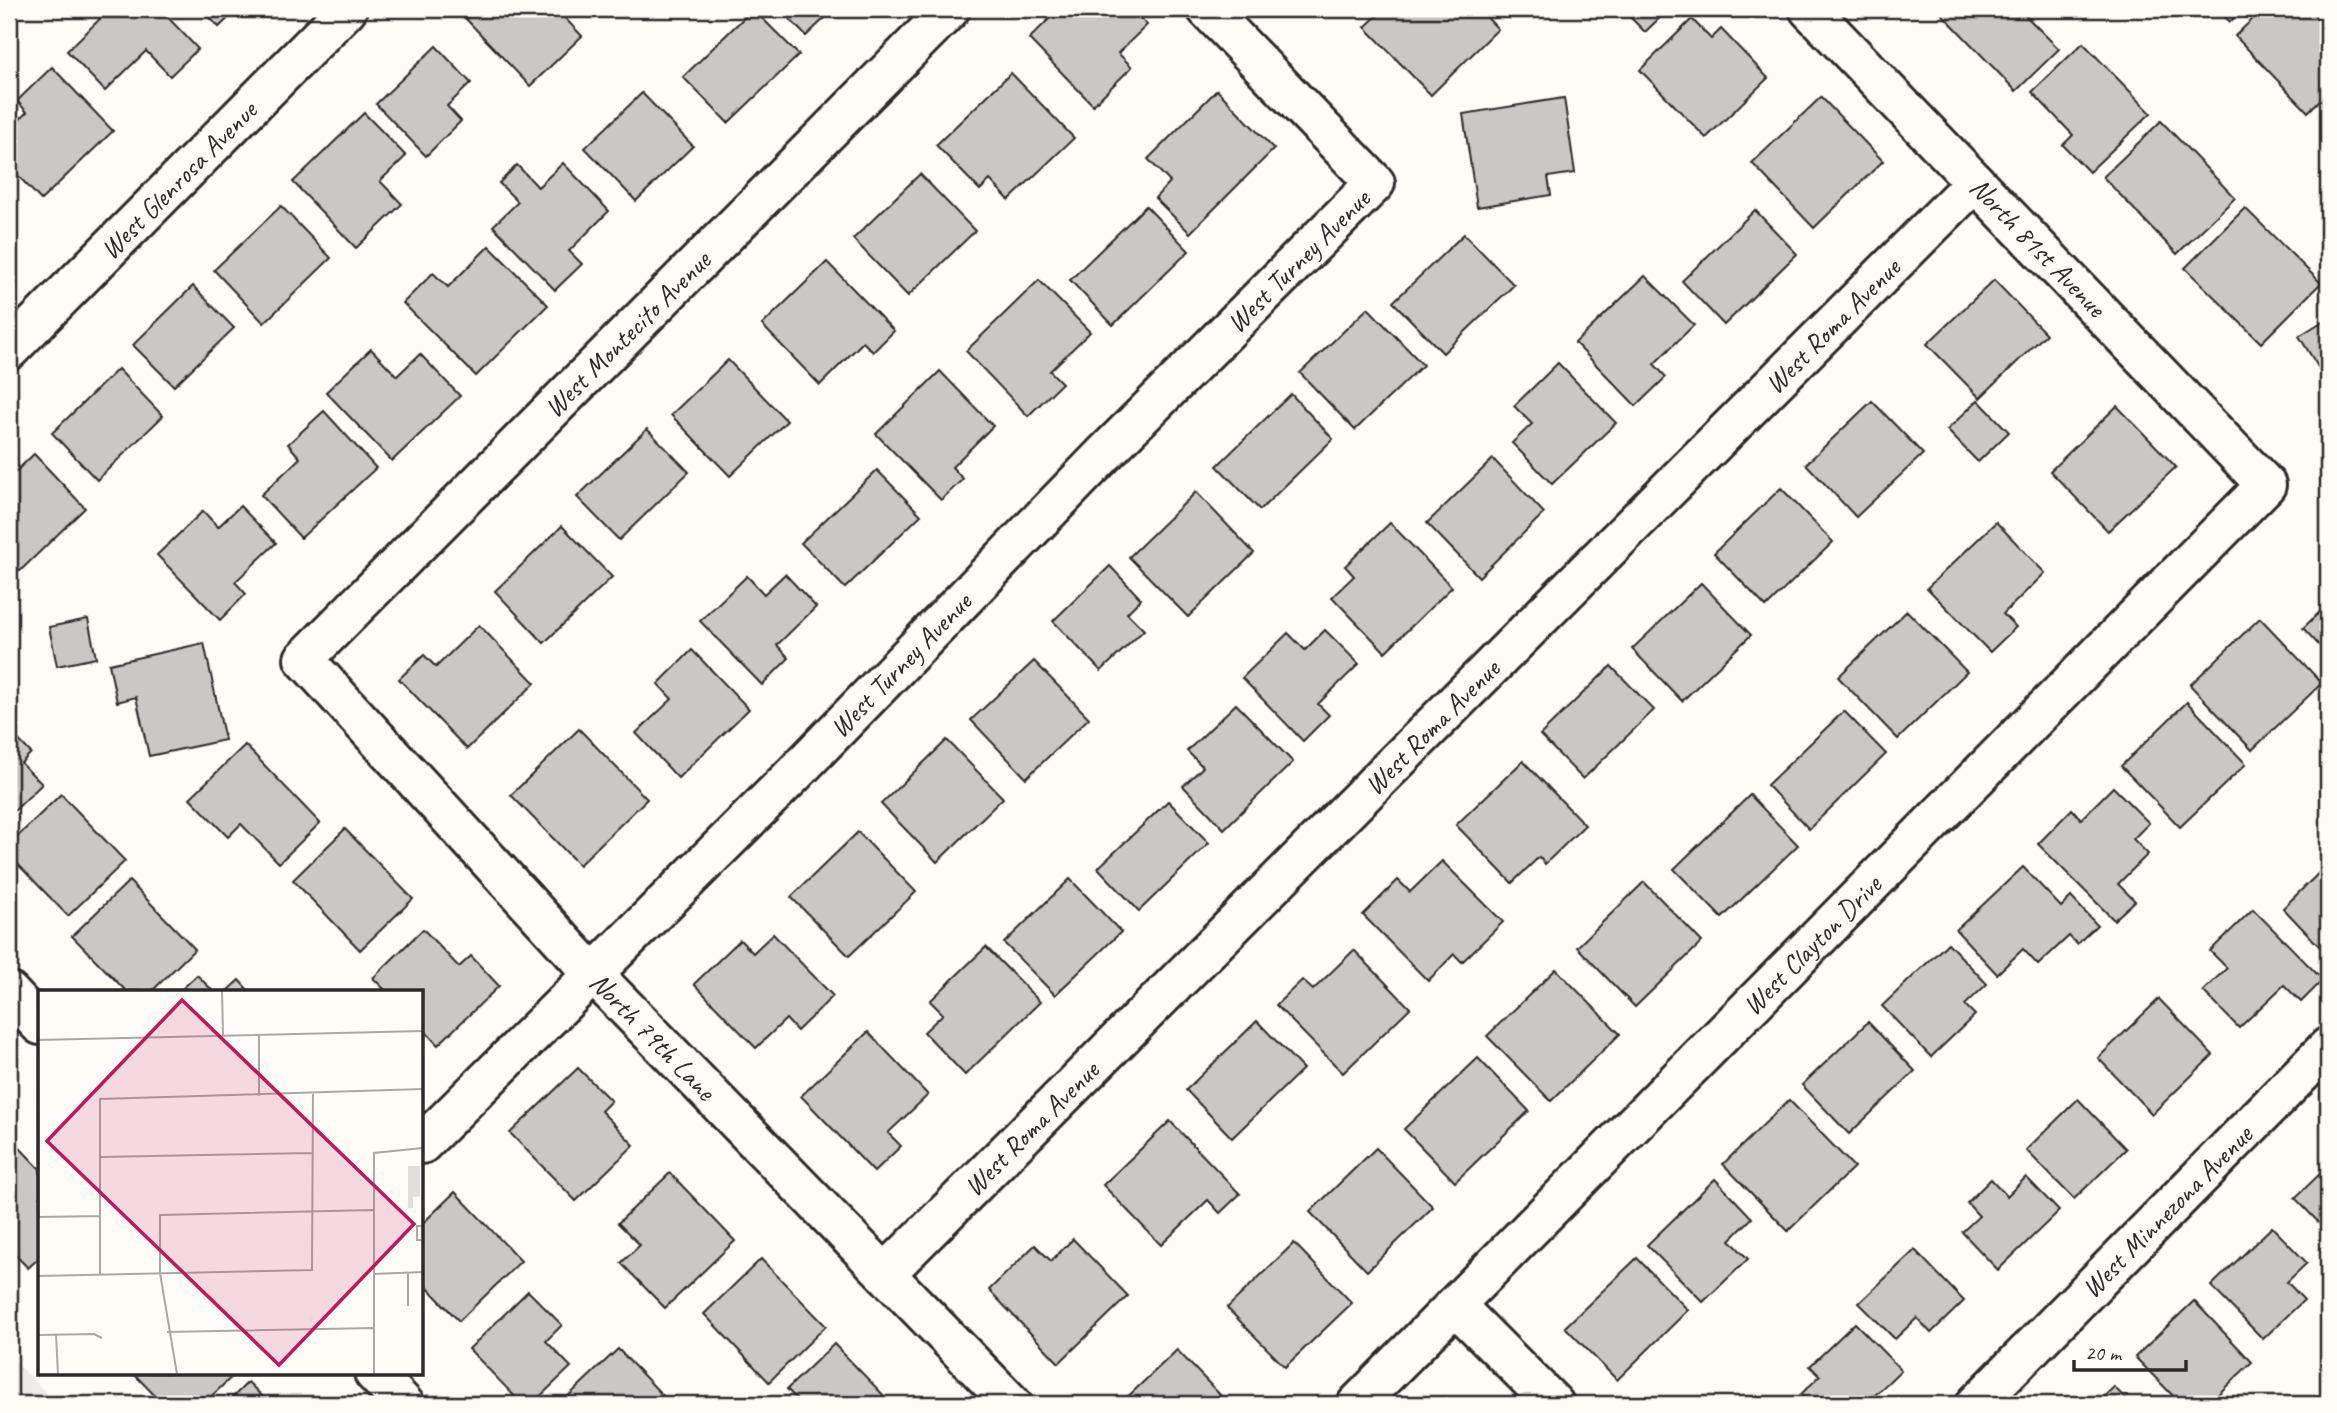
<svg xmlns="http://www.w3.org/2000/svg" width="2337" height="1413" font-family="Caveat,sans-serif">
  <rect width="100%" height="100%" fill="#fdfcf7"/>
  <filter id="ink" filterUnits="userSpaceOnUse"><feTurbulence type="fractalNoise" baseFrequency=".0143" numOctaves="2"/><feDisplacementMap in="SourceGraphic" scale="14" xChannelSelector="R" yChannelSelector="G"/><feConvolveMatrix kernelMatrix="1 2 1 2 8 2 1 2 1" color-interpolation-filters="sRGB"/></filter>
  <g filter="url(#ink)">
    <polygon fill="#edece8" points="9,1355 57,1404 9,1404"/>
    <g fill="#c9c8c4" stroke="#2b2b2b" stroke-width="2">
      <polygon points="110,9 160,9 198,49 170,76 146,51 105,91 67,51"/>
      <polygon points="201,9 238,9 219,27"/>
      <polygon points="477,9 566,9 561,14 582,36 530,86 466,19"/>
      <polygon points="753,9 799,55 728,123 683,77"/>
      <polygon points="780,9 829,9 831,12 806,36"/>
      <polygon points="1059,9 1131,9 1147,25 1118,53 1132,67 1093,105 1029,39"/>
      <polygon points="1384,9 1479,9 1498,29 1431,95 1365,27"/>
      <polygon points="1622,9 1669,9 1645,32"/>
      <polygon points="1948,9 2019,9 2059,49 2016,91 1942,14"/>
      <polygon points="2216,9 2244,9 2230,22"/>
      <polygon points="2263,9 2309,9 2328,29 2328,92 2308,112 2235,36"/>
      <polygon points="1692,19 1711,39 1721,29 1768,78 1706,138 1640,70"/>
      <polygon points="2083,43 2151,113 2089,172 2063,145 2073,135 2032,92"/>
      <polygon points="436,46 471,83 447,106 461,121 426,156 376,104"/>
      <polygon points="52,67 113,131 41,200 9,166 9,130 27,112 17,101"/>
      <polygon points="1011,73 1074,138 1009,200 990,180 980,190 936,145"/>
      <polygon points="1217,90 1274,149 1190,233 1155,198 1170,182 1148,159"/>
      <polygon points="642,93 693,146 636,201 585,148"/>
      <polygon points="1821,97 1883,161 1814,228 1752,163"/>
      <polygon points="1564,98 1575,173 1548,177 1551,195 1477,207 1463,114"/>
      <polygon points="364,113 406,156 380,181 402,204 356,248 293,182"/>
      <polygon points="2161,121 2235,198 2177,254 2103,177"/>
      <polygon points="563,163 609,211 569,251 582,264 555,290 493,226 518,202 499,183 517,165 538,187"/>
      <polygon points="920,174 975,231 908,296 853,239"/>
      <polygon points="281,206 331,258 264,323 214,270"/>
      <polygon points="1146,206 1189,251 1113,325 1070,280"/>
      <polygon points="2245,208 2321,283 2261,343 2185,268"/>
      <polygon points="1755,210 1797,254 1724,325 1682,281"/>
      <polygon points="1464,234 1514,285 1443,353 1393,302"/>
      <polygon points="489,246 548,305 476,376 403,303 433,273 448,287"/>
      <polygon points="827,262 894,331 873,352 863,342 820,385 762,325"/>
      <polygon points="1645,276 1694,325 1654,364 1666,377 1636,406 1575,343"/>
      <polygon points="1039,280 1090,332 1050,371 1062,383 1028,416 966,351"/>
      <polygon points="1994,280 2046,334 1980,398 1927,344"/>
      <polygon points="193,286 234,328 174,386 133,345"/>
      <polygon points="1368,308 1423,365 1355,430 1300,373"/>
      <polygon points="2328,318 2328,383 2299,336"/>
      <polygon points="371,349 397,376 420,354 460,396 392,461 326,392"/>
      <polygon points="728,360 787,421 730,476 671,415"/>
      <polygon points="1558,363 1616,423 1552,484 1512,443 1532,424 1514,406"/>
      <polygon points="118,369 163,416 97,480 52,433"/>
      <polygon points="940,371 993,426 952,467 963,479 941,500 876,434"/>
      <polygon points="1291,394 1333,439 1260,510 1217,466"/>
      <polygon points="1978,400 2009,432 1978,462 1947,430"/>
      <polygon points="1872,401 1923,454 1856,517 1806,464"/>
      <polygon points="2117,406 2176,467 2108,531 2050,471"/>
      <polygon points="324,411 376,468 301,538 261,495 300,458 288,444"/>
      <polygon points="647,429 689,472 619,540 577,497"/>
      <polygon points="34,454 85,508 20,571 9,559 9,478"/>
      <polygon points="1493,459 1544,513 1479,577 1427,523"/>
      <polygon points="877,470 921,515 845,588 801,543"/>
      <polygon points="1781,488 1833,542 1766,607 1714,553"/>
      <polygon points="1196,492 1254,553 1188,617 1129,557"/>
      <polygon points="240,506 276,543 235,582 246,594 220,620 157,555 203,511 218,527"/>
      <polygon points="1996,522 2045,573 2003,614 2016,627 1990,652 1927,588"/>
      <polygon points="1390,523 1452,587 1385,652 1332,597 1354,576 1345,566"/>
      <polygon points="562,526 612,577 544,643 495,591"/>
      <polygon points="1110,566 1141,599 1127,613 1144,630 1101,671 1053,621"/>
      <polygon points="785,574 816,607 777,645 789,658 762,685 700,621 747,576 764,594"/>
      <polygon points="1701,583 1751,635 1682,701 1632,649"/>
      <polygon points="2328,604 2328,655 2303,628"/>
      <polygon points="1907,611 1967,672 1898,739 1838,677"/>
      <polygon points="2260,618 2322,683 2252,750 2190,685"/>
      <polygon points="88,619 96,658 57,666 49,627"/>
      <polygon points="479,625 535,683 467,749 399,679 424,655 436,667"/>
      <polygon points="1325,630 1359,664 1318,704 1329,715 1303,741 1242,678 1288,633 1305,650"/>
      <polygon points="204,643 225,740 149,756 136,697 117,702 109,664"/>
      <polygon points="692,650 749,709 678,778 636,733 672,699 658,684"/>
      <polygon points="1034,661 1089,718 1026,778 971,720"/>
      <polygon points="1611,666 1654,710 1583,779 1540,735"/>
      <polygon points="2187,702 2246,764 2180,827 2121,766"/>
      <polygon points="1236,704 1293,762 1224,829 1183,786 1203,767 1187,751"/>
      <polygon points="1844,711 1886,754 1809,829 1767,785"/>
      <polygon points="579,729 647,799 579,865 511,795"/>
      <polygon points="9,730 31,753 21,763 42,784 9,816"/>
      <polygon points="947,740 1003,798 937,862 881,804"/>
      <polygon points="245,745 320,823 279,863 241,824 228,837 190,798"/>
      <polygon points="1523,761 1585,825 1545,864 1539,857 1512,883 1456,825"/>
      <polygon points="2113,787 2149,823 2133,839 2148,854 2118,884 2135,901 2114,920 2038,844 2072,809 2081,819"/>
      <polygon points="61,794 125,861 68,916 9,855 9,845"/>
      <polygon points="1750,795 1798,845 1722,918 1674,869"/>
      <polygon points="1168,801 1209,843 1139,911 1098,868"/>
      <polygon points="345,829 413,899 360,950 293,880"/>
      <polygon points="858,832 916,892 849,956 791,897"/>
      <polygon points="1442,861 1503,922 1462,962 1454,954 1428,981 1363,915 1398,880 1410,892"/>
      <polygon points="2328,864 2328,939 2320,947 2283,908"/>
      <polygon points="2023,867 2061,907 2071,897 2097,925 2077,944 2069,936 2038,965 2023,949 1997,974 1956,930"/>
      <polygon points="1070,879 1121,932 1055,995 1004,943"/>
      <polygon points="129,881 195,949 152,991 126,991 72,936"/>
      <polygon points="1644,882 1702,942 1635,1007 1577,947"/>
      <polygon points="2253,909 2323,980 2301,1002 2284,985 2239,1028 2203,991 2227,968 2210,951"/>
      <polygon points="423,929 459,967 471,956 499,986 438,1045 422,1028 422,991 386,991 373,978"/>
      <polygon points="773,934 833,996 797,1031 786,1019 756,1048 694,984 740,940 753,953"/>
      <polygon points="1948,943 1987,984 1965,1005 1975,1015 1931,1057 1882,1006"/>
      <polygon points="986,947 1040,1002 965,1075 924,1032 943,1014 930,1001"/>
      <polygon points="1354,950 1410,1008 1343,1073 1276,1005 1302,980 1313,990"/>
      <polygon points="1556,969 1620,1034 1551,1101 1487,1036"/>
      <polygon points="197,975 213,991 180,991"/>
      <polygon points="239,980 249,991 227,991"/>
      <polygon points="2159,999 2213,1055 2152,1114 2098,1058"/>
      <polygon points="1257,1021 1303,1069 1232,1138 1186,1090"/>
      <polygon points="1868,1022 1915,1071 1849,1134 1802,1085"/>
      <polygon points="868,1032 928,1095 888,1133 901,1146 874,1172 801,1096"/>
      <polygon points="1478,1058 1529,1111 1455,1182 1404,1129"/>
      <polygon points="578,1068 611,1101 601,1111 634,1145 576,1201 510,1133"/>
      <polygon points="2078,1099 2126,1149 2074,1199 2026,1150"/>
      <polygon points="1789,1100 1854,1167 1788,1231 1723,1164"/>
      <polygon points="1170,1121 1240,1194 1220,1213 1208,1200 1161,1245 1103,1185"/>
      <polygon points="19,1147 40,1169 40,1257 28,1268 9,1248 9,1157"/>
      <polygon points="1376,1148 1433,1207 1367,1271 1310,1212"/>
      <polygon points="2328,1166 2328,1232 2295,1198"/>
      <polygon points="670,1173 735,1241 665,1308 621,1263 640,1245 618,1223"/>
      <polygon points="2026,1177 2059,1211 1998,1270 1962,1232 1979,1216 1967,1203 1991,1179 2007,1196"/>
      <polygon points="1715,1179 1752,1218 1730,1240 1748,1259 1703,1302 1647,1245"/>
      <polygon points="455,1192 521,1261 459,1321 422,1282 422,1224"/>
      <polygon points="2272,1227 2307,1263 2287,1282 2304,1300 2263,1339 2211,1286"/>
      <polygon points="1073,1239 1128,1296 1059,1363 989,1290 1035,1245 1051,1261"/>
      <polygon points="1294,1243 1352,1303 1285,1367 1227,1308"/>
      <polygon points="1915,1250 1964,1301 1931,1333 1917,1318 1895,1339 1859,1303"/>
      <polygon points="1637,1258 1688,1310 1617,1380 1565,1327"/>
      <polygon points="761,1259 826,1326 769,1382 704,1314"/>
      <polygon points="528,1291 562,1325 546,1341 571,1367 532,1404 522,1404 469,1349"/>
      <polygon points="2194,1301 2252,1362 2208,1404 2181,1404 2135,1357"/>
      <polygon points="1855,1323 1901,1370 1866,1404 1810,1404 1801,1394 1820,1376 1810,1366"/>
      <polygon points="834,1344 892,1404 801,1404 787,1389"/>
      <polygon points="618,1349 671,1404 560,1404"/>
      <polygon points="1177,1350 1226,1401 1223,1404 1120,1404"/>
      <polygon points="133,1373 236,1373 203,1404 163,1404"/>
      <polygon points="248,1382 270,1404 226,1404"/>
      <polygon points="2114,1387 2131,1404 2096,1404"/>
    </g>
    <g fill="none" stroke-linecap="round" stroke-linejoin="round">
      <g stroke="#2b2b2b" stroke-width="44">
        <g id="minor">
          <path id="s1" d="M950 9 304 659 593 974 1012 1404"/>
          <path id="s2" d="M9 350 347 9"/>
          <polyline points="9,992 40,1025"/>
          <path id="s3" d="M422 1144 794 774 1104 454 1375 183 1207 9"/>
          <path id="s4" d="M886 1273 1975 182"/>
          <polyline points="1455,1305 1554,1404"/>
          <polyline points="374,1373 404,1404"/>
          <path id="s5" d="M1357 1404 2266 485 1809 9"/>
          <path id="s6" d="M1976 1404 2328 1047"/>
        </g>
      </g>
      <use href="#minor" stroke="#fdfcf7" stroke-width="38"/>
    </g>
  </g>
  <g text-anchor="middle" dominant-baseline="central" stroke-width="6" stroke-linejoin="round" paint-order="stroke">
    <g font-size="28" fill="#2b2b2b" stroke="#fdfcf7">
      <text stroke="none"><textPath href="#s2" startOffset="240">West Glenrosa Avenue</textPath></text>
      <text transform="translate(2038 247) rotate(46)">North 81st Avenue</text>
      <text stroke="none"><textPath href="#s3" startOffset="1244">West Turney Avenue</textPath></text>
      <text stroke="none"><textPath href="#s4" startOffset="1339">West Roma Avenue</textPath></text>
      <text transform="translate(627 334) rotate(-45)">West Montecito Avenue</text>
      <text stroke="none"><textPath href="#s3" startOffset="677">West Turney Avenue</textPath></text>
      <text stroke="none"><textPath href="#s4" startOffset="772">West Roma Avenue</textPath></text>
      <text stroke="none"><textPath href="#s5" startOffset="646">West Clayton Drive</textPath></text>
      <text stroke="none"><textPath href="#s1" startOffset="1430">North 79th Lane</textPath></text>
      <text stroke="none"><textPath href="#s4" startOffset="205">West Roma Avenue</textPath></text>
      <text stroke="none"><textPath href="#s6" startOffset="271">West Minnezona Avenue</textPath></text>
    </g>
  </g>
  <g transform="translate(38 990)">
    <rect width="385" height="385" fill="#fdfcf7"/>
    <path d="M370 176H382V206L375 207V218H370Z" fill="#dfdeda"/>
    <path fill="none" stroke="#a9a8a5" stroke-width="2" d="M0 1 1 227M184 1 185 45M221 45V106M0 50 385 41M62 167 275 163M0 227 62 226M385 236H379V250H385M335 284 385 282M62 285V109L385 99M0 286 274 280 275 104M370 316V283M129 342 335 338M0 345 56 344 64 348M18 345 20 384M139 384 122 283V225L335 220M336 384V163L385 158"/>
    <path fill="#c2185b" fill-opacity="0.15" stroke="#c2185b" stroke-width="3.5" d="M144 10 376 234 241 375 9 151Z"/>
    <rect width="385" height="385" fill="none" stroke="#2b2b2b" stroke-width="3.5"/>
  </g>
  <rect width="2337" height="1413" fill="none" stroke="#fdfcf7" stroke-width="35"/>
  <rect x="18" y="18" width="2302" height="1378" fill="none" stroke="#2b2b2b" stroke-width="2.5" filter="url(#ink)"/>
  <path d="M2074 1360v10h112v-10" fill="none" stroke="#2b2b2b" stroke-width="3.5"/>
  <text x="2085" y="1360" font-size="21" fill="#2b2b2b" stroke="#fdfcf7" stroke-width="5" paint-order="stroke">20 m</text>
</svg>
